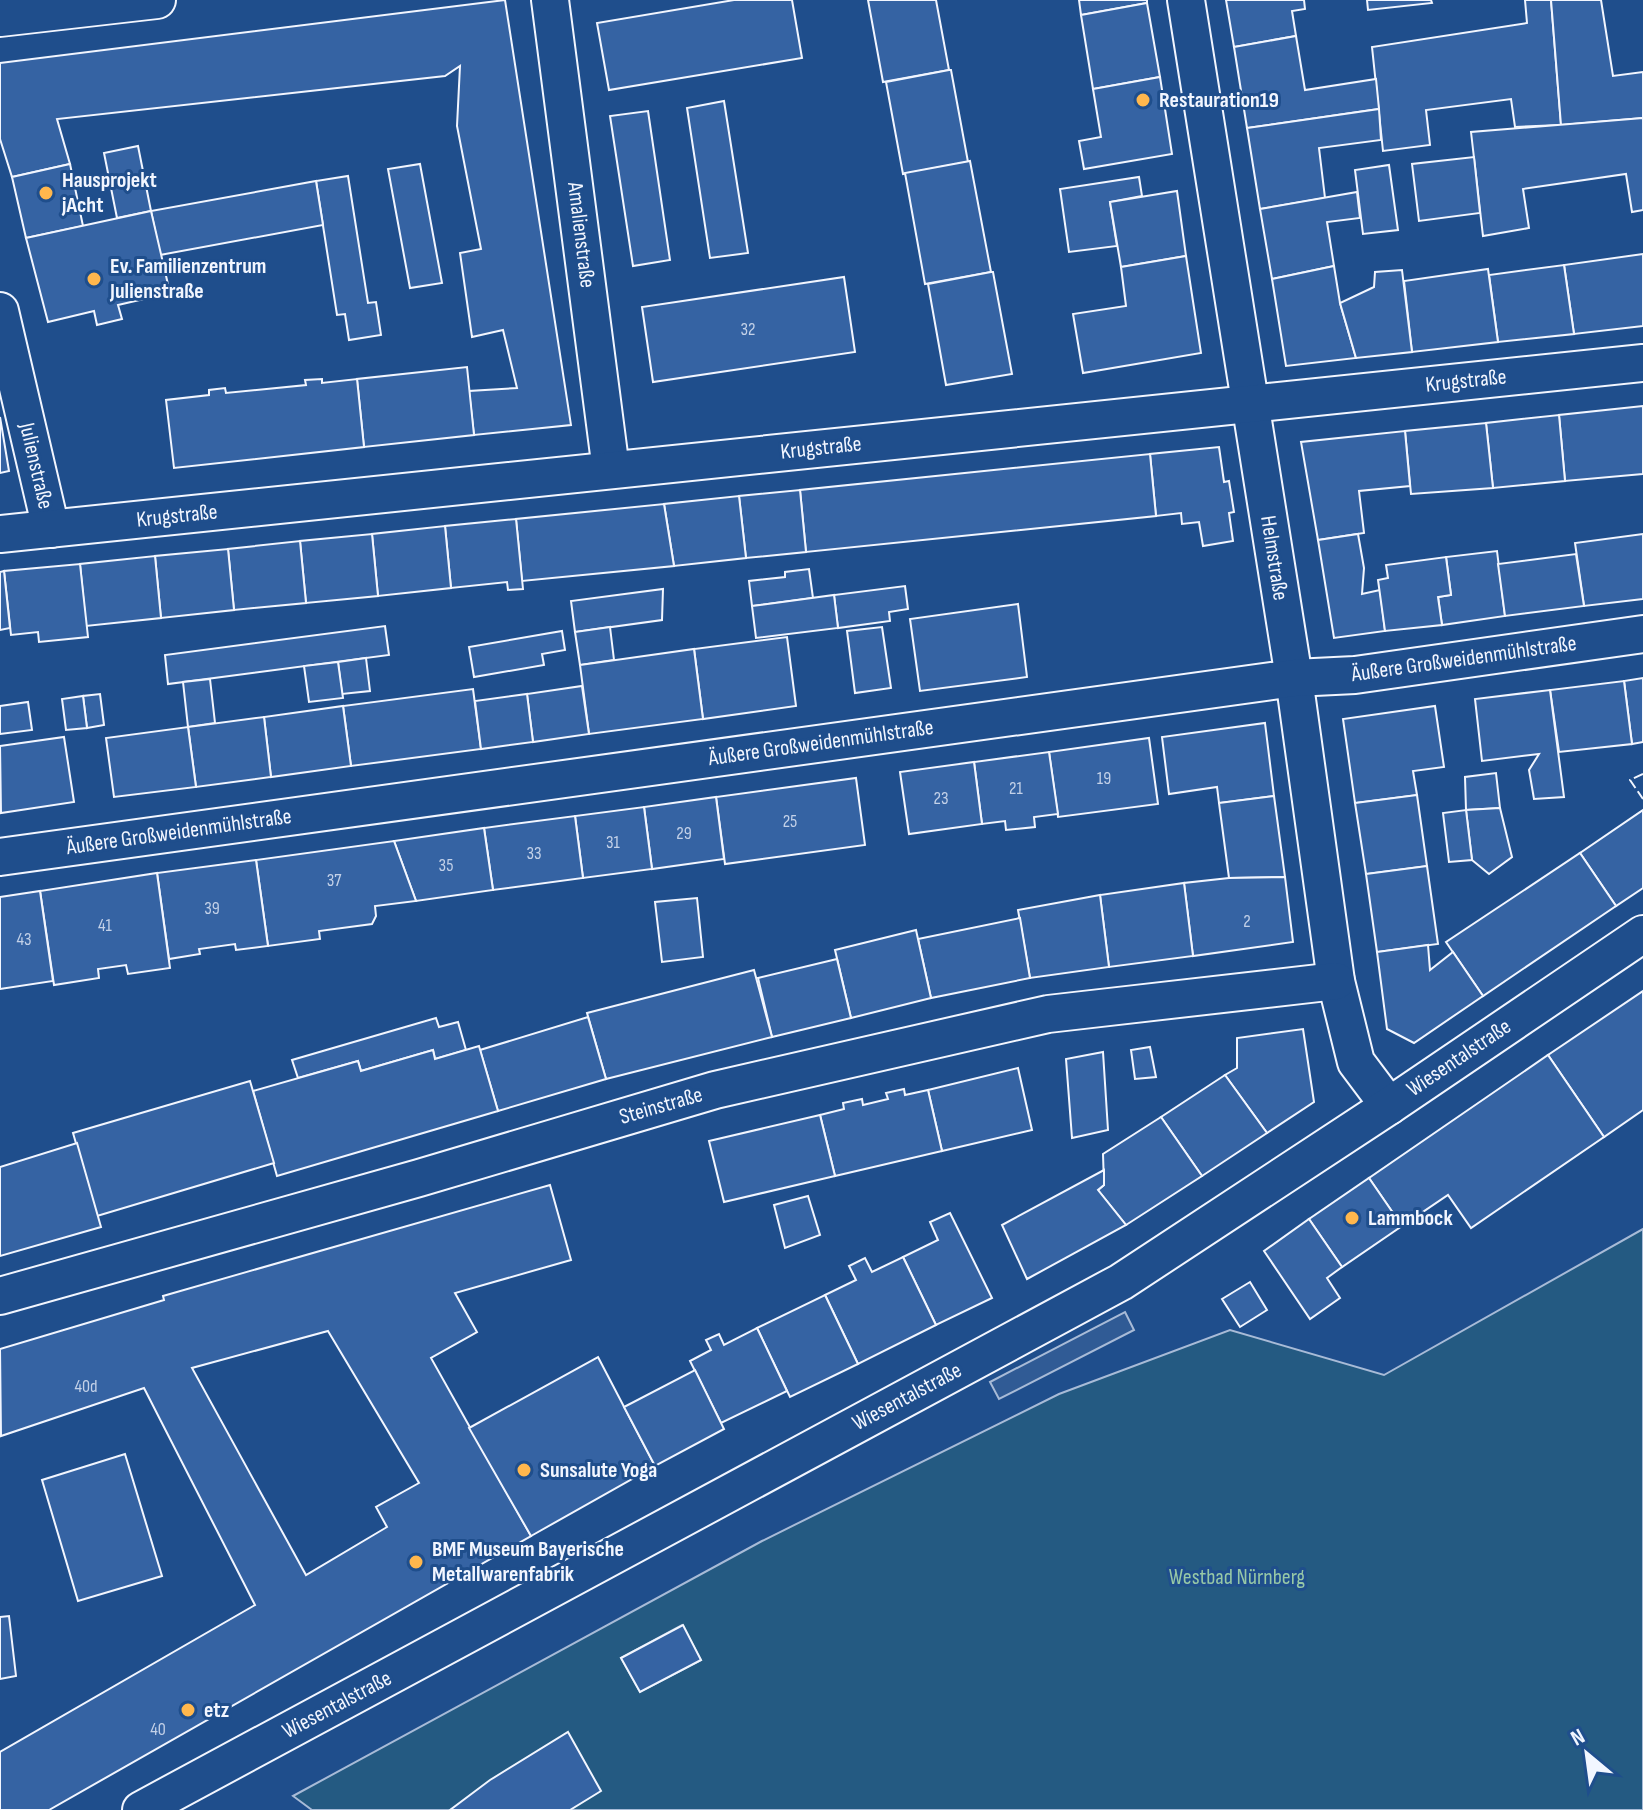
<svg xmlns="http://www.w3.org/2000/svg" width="1643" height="1810" font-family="'Sofia Sans Condensed',sans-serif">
  <rect width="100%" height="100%" fill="#1f4e8c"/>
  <path fill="#245a82" stroke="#a8bbd7" stroke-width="2" fill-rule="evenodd" d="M1643 1229V1810H312L293 1796 762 1541 1059 1394 1230 1330 1384 1375ZM682 1625 701 1660 640 1692 621 1658Z"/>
  <polygon fill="#305b95" stroke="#a8bbd7" stroke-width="2" points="1125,1312 1134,1330 999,1399 990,1382"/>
  <g fill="#3563a3" stroke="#f2f6ff" stroke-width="2" fill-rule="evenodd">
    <polygon points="505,0 571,425 474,435 469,391 517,388 503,330 472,337 460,253 481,249 457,126 460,66 445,76 57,119 70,164 12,177 0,139 0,63"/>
    <polygon points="734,0 792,0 802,58 609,90 597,23"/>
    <polygon points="868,0 936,0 949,70 883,82"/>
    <polygon points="1079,0 1147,0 1147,3 1081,15"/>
    <polygon points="1226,0 1304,0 1305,9 1292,11 1296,36 1234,47"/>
    <polygon points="1367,0 1431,0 1432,3 1368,10"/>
    <polygon points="1525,0 1551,0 1561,125 1515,127 1511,99 1426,110 1430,145 1383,151 1372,47 1527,23"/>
    <polygon points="1551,0 1601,0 1613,76 1643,72 1643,118 1561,125"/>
    <polygon points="1147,3 1160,77 1093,89 1081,15"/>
    <polygon points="1296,36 1305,90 1376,79 1379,109 1247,128 1234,47"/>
    <polygon points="949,70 951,70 968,162 903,174 886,82"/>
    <polygon points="1160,77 1172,154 1084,169 1079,141 1101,137 1093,89"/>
    <polygon points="724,101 748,253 710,258 687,108"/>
    <polygon points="1379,109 1381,140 1319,148 1325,198 1260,209 1247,128"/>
    <polygon points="648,111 670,260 633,266 610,116"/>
    <polygon points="1643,118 1643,210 1632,212 1626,174 1523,189 1529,228 1483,236 1471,132"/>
    <polygon points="138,146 151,211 117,218 104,153"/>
    <polygon points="1474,157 1480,213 1419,221 1412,164"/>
    <polygon points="970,161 991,272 925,284 905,173"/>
    <polygon points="70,164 83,226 26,238 12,177"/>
    <polygon points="420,164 442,283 410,288 388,169"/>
    <polygon points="1389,165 1398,230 1363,234 1355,170"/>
    <polygon points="348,176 368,303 376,302 381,335 349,340 345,314 337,315 316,181"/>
    <polygon points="1139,177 1142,196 1110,202 1117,246 1069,252 1060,189"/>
    <polygon points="316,181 323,225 160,255 151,211"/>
    <polygon points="1177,191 1186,256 1121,267 1110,202"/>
    <polygon points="1357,192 1360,218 1327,222 1334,266 1272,279 1260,209"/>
    <polygon points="151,211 170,293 118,305 122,319 97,325 94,311 48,322 26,238"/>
    <polygon points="1643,254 1643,326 1574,334 1564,265"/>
    <polygon points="1186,256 1201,353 1083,373 1073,314 1126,306 1121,267"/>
    <polygon points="1564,265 1574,334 1498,342 1489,275"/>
    <polygon points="1334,266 1340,303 1356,358 1286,366 1272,279"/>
    <polygon points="1488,269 1498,342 1412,352 1404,281"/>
    <polygon points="1402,270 1412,352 1356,358 1340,303 1374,287 1375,272"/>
    <polygon points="991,272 993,272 1012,374 946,385 928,284"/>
    <polygon points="844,277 855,352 653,382 642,307"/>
    <polygon points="467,367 474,435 364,447 357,379"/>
    <polygon points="322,379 322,383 357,379 364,447 174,468 166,400 209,395 209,390 225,388 226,393 306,385 305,380"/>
    <polygon points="1643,406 1643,474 1565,481 1559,415"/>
    <polygon points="1559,415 1565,481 1493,488 1486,423"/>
    <polygon points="0,417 9,471 0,473"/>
    <polygon points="1486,423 1493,488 1411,494 1405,431"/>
    <polygon points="1405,431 1410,486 1359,491 1364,533 1318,540 1301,442"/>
    <polygon points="1219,447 1224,482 1229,481 1234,512 1229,513 1233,541 1203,546 1199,522 1182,524 1181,513 1156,516 1150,454"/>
    <polygon points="1150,454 1156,516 806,552 800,490"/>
    <polygon points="800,490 806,552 746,558 739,496"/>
    <polygon points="739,496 746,558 674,566 664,504"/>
    <polygon points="664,504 674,566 522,581 516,519"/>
    <polygon points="516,519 523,589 508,590 507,582 451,588 445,526"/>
    <polygon points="445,526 451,588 378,596 372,534"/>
    <polygon points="372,534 378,596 306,603 300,541"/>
    <polygon points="1358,534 1364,568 1362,594 1380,590 1385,631 1334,638 1318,540"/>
    <polygon points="1643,534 1643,599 1584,606 1575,543"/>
    <polygon points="300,541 306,603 234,610 228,549"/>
    <polygon points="228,549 234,610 161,618 155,556"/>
    <polygon points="1497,551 1505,616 1442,625 1438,597 1451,595 1446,557"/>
    <polygon points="1576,554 1584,606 1505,616 1498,564"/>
    <polygon points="155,556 161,618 86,626 80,564"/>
    <polygon points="1446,557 1451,595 1438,597 1442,625 1385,631 1378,580 1388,578 1386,565"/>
    <polygon points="80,564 88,637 39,642 38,632 11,635 4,571"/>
    <polygon points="809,569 813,598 752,606 749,581 785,577 785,572"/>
    <polygon points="4,571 10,628 0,630 0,572"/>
    <polygon points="905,586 908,609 889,612 890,621 838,628 834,595"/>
    <polygon points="663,589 662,620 575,632 571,601"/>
    <polygon points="834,595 838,628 756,638 752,606"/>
    <polygon points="1018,604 1027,677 920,691 910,619"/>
    <polygon points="385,626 389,655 168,684 165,655"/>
    <polygon points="610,627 614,660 580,665 575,632"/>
    <polygon points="882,627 891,688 855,693 847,631"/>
    <polygon points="562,631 565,650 542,654 544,665 474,677 469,647"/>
    <polygon points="787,637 796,706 703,719 694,649"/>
    <polygon points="694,649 703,719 589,734 580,665"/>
    <polygon points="366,658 370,691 342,694 338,662"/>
    <polygon points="338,662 343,698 309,702 304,666"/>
    <polygon points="1643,678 1643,742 1632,744 1624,681"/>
    <polygon points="210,679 215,723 188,727 183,682"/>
    <polygon points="1624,681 1632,744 1559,752 1550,690"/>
    <polygon points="582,686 589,734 533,742 527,694"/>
    <polygon points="473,689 481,749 351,766 343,706"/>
    <polygon points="1550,690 1564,797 1534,799 1529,770 1539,754 1482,761 1475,699"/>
    <polygon points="100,694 104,725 87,728 83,696"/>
    <polygon points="527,694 533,742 481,749 475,701"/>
    <polygon points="83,696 87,728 66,730 62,699"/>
    <polygon points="28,702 32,730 0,734 0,706"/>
    <polygon points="343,706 351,766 271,777 264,717"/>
    <polygon points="1435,706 1444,767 1413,771 1417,795 1355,803 1343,719"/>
    <polygon points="264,717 271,777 196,787 188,727"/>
    <polygon points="1265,723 1274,796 1219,803 1217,787 1169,794 1162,737"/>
    <polygon points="188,727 196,787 114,797 106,738"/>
    <polygon points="64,737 74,802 1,813 0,746"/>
    <polygon points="1149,738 1158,804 1058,817 1049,752"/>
    <polygon points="1049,752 1058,814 1034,817 1035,827 1006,830 1005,821 982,824 974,762"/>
    <polygon points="974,762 982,824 909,834 900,772"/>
    <polygon points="1496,773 1500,808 1466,810 1465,777"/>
    <polygon points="856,778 865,845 725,864 716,797"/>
    <polygon points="1417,795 1427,866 1366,874 1355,803"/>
    <polygon points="1274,796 1285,877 1229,878 1219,803"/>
    <polygon points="716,797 724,859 652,869 644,807"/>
    <polygon points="644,807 652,869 583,878 575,816"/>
    <polygon points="1500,808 1512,857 1489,874 1472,860 1466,810"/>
    <polygon points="1466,810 1472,860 1449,862 1443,813"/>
    <polygon points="1643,810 1643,888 1616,906 1580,853"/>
    <polygon points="575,816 583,878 493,890 484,828"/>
    <polygon points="484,828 493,890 416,901 394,841"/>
    <polygon points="394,841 416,901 375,906 376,916 372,924 319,931 320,939 268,946 256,860"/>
    <polygon points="1580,853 1616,906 1483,996 1446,942"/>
    <polygon points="256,860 268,946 236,950 235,944 199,949 200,954 169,959 157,873"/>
    <polygon points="1427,866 1438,944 1377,952 1366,874"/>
    <polygon points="157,873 170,968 128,974 126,965 98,969 99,978 54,985 40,891"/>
    <polygon points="1285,877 1293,942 1193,956 1184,883 1229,878"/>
    <polygon points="1184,883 1193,956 1109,967 1100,895"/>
    <polygon points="40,891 53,981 0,989 0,897"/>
    <polygon points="1100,895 1109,967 1030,978 1018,910"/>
    <polygon points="697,898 703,957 662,962 655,902"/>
    <polygon points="1020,918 1030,978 931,998 918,939"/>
    <polygon points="916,930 931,998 851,1018 835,950"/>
    <polygon points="1428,945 1430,970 1453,952 1483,996 1414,1043 1387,1029 1377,952"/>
    <polygon points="837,959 851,1018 772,1037 758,978"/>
    <polygon points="754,970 772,1037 606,1079 587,1013"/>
    <polygon points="1643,991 1643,1110 1604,1137 1548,1055"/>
    <polygon points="588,1017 606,1079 498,1111 480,1050"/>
    <polygon points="436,1018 439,1027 458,1022 466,1050 435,1059 433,1050 361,1071 358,1061 298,1078 292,1060"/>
    <polygon points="1303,1029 1314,1102 1267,1133 1225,1075 1237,1068 1237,1038"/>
    <polygon points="479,1046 498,1111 277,1176 253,1091 358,1061 361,1071 433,1050 435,1059"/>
    <polygon points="1150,1047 1156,1077 1135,1079 1131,1050"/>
    <polygon points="1103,1052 1108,1130 1072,1138 1066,1059"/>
    <polygon points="1548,1055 1604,1137 1471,1228 1448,1195 1402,1226 1369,1178"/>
    <polygon points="1018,1068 1032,1130 942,1151 928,1090"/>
    <polygon points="1225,1075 1267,1133 1202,1176 1161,1117"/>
    <polygon points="250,1081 274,1163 97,1216 73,1133"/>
    <polygon points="904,1089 905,1095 928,1090 942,1151 835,1176 820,1115 844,1109 843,1103 862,1099 863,1105 888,1099 886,1093"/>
    <polygon points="820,1115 835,1176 724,1202 709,1141"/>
    <polygon points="1161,1117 1202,1176 1126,1225 1098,1190 1104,1185 1103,1154"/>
    <polygon points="77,1143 101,1227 0,1256 0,1167"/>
    <polygon points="1104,1170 1104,1185 1098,1190 1126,1225 1027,1279 1002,1225"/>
    <polygon points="1369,1178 1402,1226 1342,1267 1309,1219"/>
    <path d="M550 1185 571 1260 455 1293 477 1332 431 1358 531 1536 49 1810H0V1752L255 1605 144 1388 1 1436 0 1349 164 1300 163 1296ZM328 1331 419 1483 376 1507 387 1527 306 1575 192 1368Z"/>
    <polygon points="808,1196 820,1235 785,1248 774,1205"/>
    <polygon points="950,1213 992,1298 936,1325 903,1257 938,1240 930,1222"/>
    <polygon points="1309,1219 1342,1267 1327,1278 1340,1298 1310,1319 1264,1251"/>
    <polygon points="903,1257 936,1325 858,1364 825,1295 856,1280 849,1266 865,1258 872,1272"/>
    <polygon points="1250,1282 1267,1310 1240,1327 1222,1299"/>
    <polygon points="825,1295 858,1364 790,1397 757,1328"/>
    <polygon points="757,1328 787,1391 721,1423 690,1361 711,1350 706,1340 719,1334 724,1345"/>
    <polygon points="598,1357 655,1466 531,1536 469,1428"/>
    <polygon points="695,1370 724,1429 655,1466 624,1407"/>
    <polygon points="125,1454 162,1576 78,1601 42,1480"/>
    <polygon points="9,1616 16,1676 0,1679 0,1617"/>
    <polygon points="683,1625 701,1660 640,1692 621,1658"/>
    <polygon points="568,1732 601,1791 570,1810 450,1810 490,1780"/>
  </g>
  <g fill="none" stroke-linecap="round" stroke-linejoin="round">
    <g stroke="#f2f6ff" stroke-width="40">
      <g id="street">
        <polyline points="550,0 611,470"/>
        <polyline points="1186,0 1294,678 1336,981 1356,1062 1389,1106"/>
        <polyline points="0,18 157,0"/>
        <polyline points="0,311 51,529"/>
        <polyline points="0,534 1643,363"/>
        <polyline points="0,857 1294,678 1355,675 1643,634"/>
        <polyline points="0,1296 419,1178 715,1090 1048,1014 1336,981"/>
        <polyline points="141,1810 1121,1282 1389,1106 1643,934"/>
      </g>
    </g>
    <use href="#street" stroke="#1f4e8c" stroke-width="36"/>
    <polyline stroke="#f2f6ff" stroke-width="2" stroke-dasharray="10 4" stroke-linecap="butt" points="1643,774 1630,780 1643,799"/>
  </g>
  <g fill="#ffb74d" stroke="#1f4e8c" stroke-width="3">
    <circle cx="1143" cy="100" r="8"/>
    <circle cx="46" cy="193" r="8"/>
    <circle cx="94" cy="279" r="8"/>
    <circle cx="1352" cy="1218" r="8"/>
    <circle cx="524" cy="1470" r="8"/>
    <circle cx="416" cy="1562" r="8"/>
    <circle cx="188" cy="1710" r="8"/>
  </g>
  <g text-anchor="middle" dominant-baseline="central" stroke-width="6" stroke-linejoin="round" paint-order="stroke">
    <g font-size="18" fill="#c3d1e8">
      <text x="748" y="329">32</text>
      <text x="1104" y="778">19</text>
      <text x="1016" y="788">21</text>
      <text x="941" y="798">23</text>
      <text x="790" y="821">25</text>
      <text x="684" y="833">29</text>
      <text x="613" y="842">31</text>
      <text x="534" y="853">33</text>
      <text x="446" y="865">35</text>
      <text x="334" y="880">37</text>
      <text x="212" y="908">39</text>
      <text x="1247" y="921">2</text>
      <text x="105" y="925">41</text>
      <text x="24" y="939">43</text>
      <text x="86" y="1386">40d</text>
      <text x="158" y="1729">40</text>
    </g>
    <g font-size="22" font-weight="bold" fill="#f2f6ff" stroke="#1f4e8c" text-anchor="start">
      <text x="1159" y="100">Restauration19</text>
      <text x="62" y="180">Hausprojekt<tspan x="62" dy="25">jAcht</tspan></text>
      <text x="110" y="266">Ev. Familienzentrum<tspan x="110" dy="25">Julienstraße</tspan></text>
      <text x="1368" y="1218">Lammbock</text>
      <text x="540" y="1470">Sunsalute Yoga</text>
      <text x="432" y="1549">BMF Museum Bayerische<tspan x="432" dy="25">Metallwarenfabrik</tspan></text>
      <text x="204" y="1710">etz</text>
    </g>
    <g font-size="22" fill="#f2f6ff" stroke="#1f4e8c">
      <text transform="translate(581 235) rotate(83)">Amalienstraße</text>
      <text transform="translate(1466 381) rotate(-6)">Krugstraße</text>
      <text transform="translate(821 448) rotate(-6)">Krugstraße</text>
      <text transform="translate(36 466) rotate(77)">Julienstraße</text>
      <text transform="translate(177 516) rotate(-6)">Krugstraße</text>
      <text transform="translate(1274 558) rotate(81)">Helmstraße</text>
      <text transform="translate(1464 659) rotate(-8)">Äußere Großweidenmühlstraße</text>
      <text transform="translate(821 743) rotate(-8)">Äußere Großweidenmühlstraße</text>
      <text transform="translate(179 832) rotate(-8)">Äußere Großweidenmühlstraße</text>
      <text transform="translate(1459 1058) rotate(-34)">Wiesentalstraße</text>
      <text transform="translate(661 1106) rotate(-16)">Steinstraße</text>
      <text transform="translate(907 1397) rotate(-28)">Wiesentalstraße</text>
      <text transform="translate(337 1705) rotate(-28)">Wiesentalstraße</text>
    </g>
    <g font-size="22" fill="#97c8a6" stroke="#1f4e8c">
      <text x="1237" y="1577">Westbad Nürnberg</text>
    </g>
  </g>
  <g transform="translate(1587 1754) rotate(331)" stroke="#1f4e8c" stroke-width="6" paint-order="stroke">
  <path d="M0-6L14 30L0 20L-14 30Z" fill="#f2f6ff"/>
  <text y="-12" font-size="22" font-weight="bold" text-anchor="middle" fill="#f2f6ff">N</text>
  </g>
</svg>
